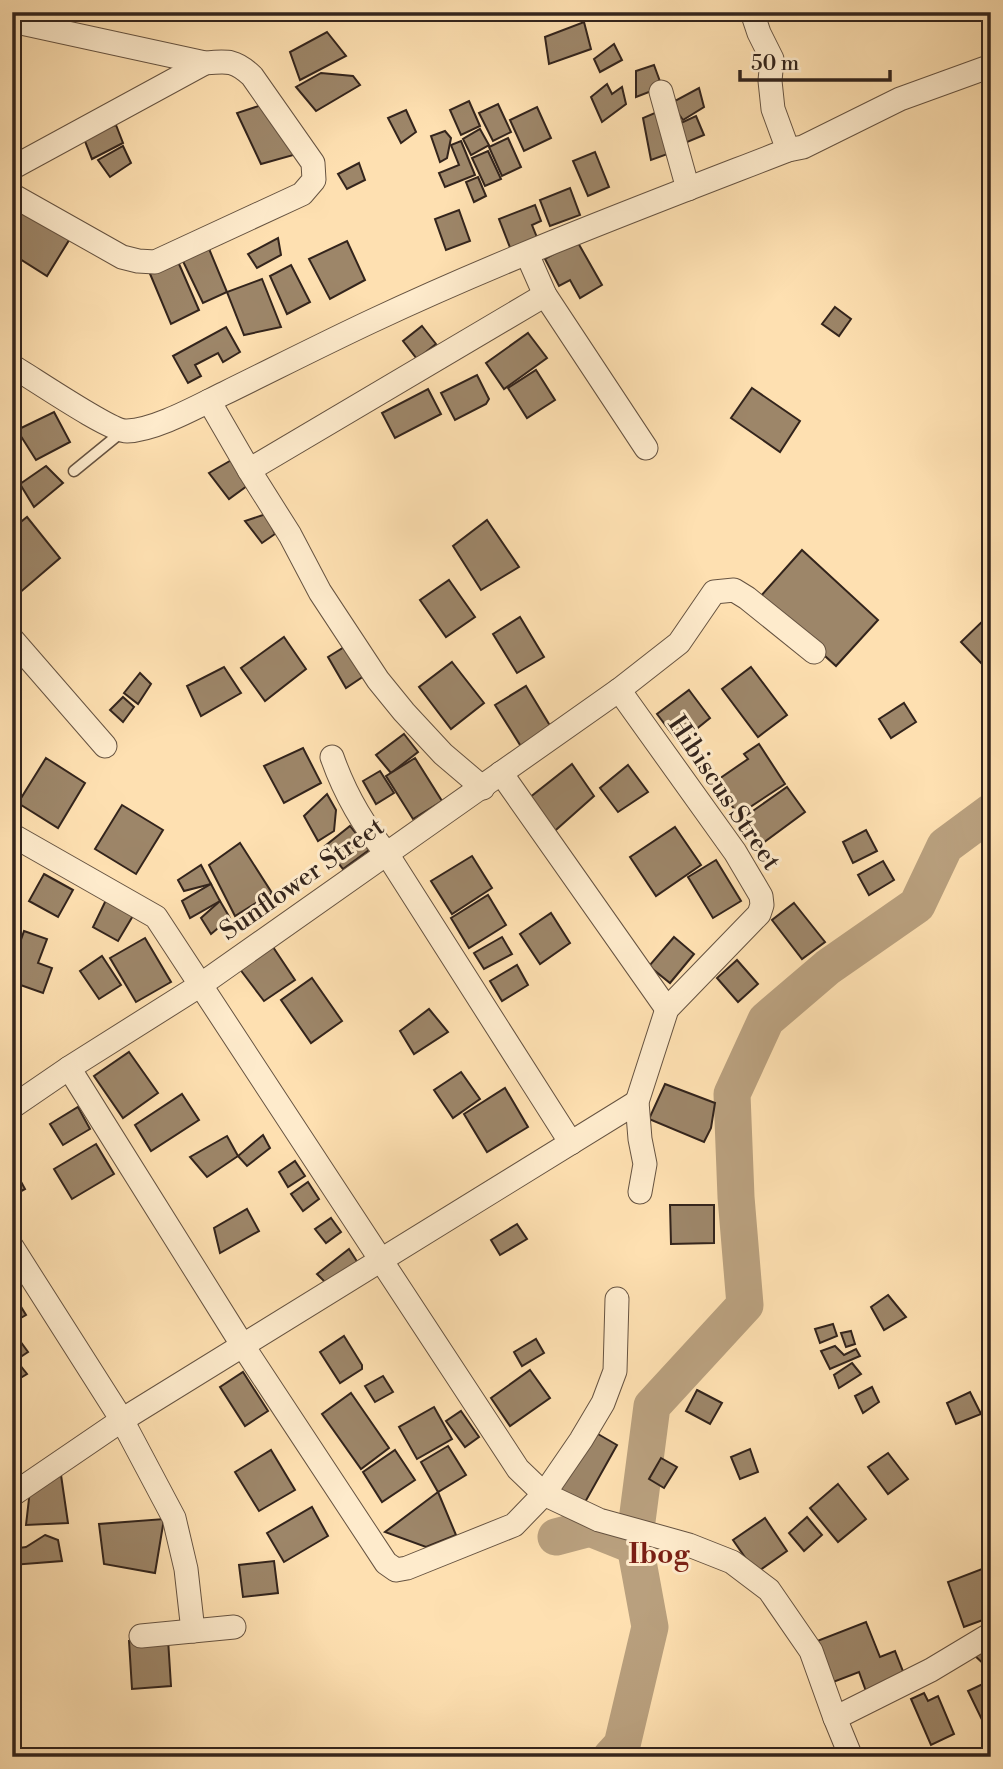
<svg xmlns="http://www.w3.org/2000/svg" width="1003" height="1769" font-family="'Libre Bodoni',serif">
  <rect width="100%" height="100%" fill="#fee0b1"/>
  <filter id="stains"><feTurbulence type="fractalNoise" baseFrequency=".00286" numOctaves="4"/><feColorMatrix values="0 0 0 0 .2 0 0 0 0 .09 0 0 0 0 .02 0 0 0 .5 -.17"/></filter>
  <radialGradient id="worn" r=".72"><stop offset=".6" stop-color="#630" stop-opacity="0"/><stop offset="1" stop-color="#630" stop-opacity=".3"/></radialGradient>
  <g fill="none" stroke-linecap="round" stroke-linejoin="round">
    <g stroke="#b9a07e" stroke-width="37">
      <polyline points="637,1521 652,1406 745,1305 736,1197 732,1094 766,1020 828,967 917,905 945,846 991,812"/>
      <polyline points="556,1537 590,1528 635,1546"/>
      <polyline points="611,1757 622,1745 650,1627 634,1540"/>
    </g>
  </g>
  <g fill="#9d8669" stroke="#33241c" stroke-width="2">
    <polygon points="584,22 591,49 549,64 545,37"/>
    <polygon points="327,32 346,56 300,80 290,52"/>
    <polygon points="614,44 622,60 600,72 594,59"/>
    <polygon points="654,65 662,87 636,97 636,71"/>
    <polygon points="321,73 353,76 360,85 316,111 296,87"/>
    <polygon points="607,84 612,94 622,87 626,104 602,122 591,97"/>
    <polygon points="699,88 704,107 683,120 671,103"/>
    <polygon points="469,101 480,126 461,135 450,110"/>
    <polygon points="265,104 297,154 261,164 237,113"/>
    <polygon points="498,104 511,132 493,141 479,113"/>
    <polygon points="537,107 551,138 524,151 510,120"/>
    <polygon points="664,109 676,151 651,160 643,118"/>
    <polygon points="406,110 416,132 401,143 388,118"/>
    <polygon points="696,116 704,135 680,145 672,127"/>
    <polygon points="116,125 123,143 92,159 83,136"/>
    <polygon points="480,129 489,145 471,155 463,139"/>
    <polygon points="445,131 451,138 447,158 440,162 431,136"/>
    <polygon points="508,138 521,167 502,176 489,147"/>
    <polygon points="461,141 475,175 445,187 439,173 459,165 451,145"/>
    <polygon points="123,146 131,163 110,177 98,160"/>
    <polygon points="488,151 501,179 485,186 472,158"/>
    <polygon points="595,152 609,187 588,196 573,161"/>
    <polygon points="359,163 365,180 347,189 338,174"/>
    <polygon points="478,177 486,196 474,202 466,182"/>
    <polygon points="570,188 580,215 550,226 540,200"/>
    <polygon points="12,203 71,237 47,276 12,254"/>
    <polygon points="535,205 541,221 532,225 538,240 511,250 499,219"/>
    <polygon points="459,210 470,241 446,250 435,219"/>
    <polygon points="278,238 281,255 257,268 248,254"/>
    <polygon points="347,241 365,280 330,299 309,259"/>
    <polygon points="577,241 602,285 580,298 570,280 559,286 545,259"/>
    <polygon points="207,244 227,292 203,303 180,255"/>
    <polygon points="176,257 199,310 171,324 148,269"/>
    <polygon points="291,265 310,302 287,314 270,276"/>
    <polygon points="262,279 281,327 244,335 227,292"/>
    <polygon points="835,307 851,319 839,336 822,324"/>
    <polygon points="422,326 436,344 417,359 403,341"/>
    <polygon points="226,327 240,352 223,362 218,353 195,365 201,376 188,383 173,356"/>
    <polygon points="528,333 547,358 504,389 486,363"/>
    <polygon points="536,370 555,400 527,418 508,388"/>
    <polygon points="477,375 489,399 486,404 455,420 441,393"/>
    <polygon points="752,388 800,421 780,452 731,418"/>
    <polygon points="428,389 441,414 395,438 382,413"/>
    <polygon points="54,412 70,442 36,460 17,430"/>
    <polygon points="235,458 251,483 229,499 209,473"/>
    <polygon points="46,466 63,483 34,507 20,484"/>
    <polygon points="266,514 275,534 262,543 245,521"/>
    <polygon points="27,517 60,558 17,595 12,590 12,529"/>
    <polygon points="487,520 519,567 481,590 453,546"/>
    <polygon points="802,550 878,620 836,666 760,597"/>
    <polygon points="449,580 475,617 446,637 420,600"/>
    <polygon points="990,614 991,657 983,665 961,642"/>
    <polygon points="520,617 544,657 517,673 493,634"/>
    <polygon points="284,637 306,669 265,701 241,668"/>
    <polygon points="346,646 364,676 346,688 328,657"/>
    <polygon points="452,662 484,703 451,729 419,687"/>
    <polygon points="224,667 241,693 201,716 187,686"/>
    <polygon points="751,667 787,715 758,737 722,689"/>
    <polygon points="140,673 151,684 138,704 124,693"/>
    <polygon points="526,686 552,729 522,748 495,705"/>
    <polygon points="689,690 710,718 679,743 657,714"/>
    <polygon points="123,697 134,707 123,722 110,710"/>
    <polygon points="904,703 916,722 891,738 879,719"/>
    <polygon points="404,734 418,752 391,773 376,755"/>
    <polygon points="759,744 785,784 738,815 716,781 748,759 744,754"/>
    <polygon points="303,748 321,783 284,803 264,766"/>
    <polygon points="46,758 85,783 58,828 18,803"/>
    <polygon points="415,758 442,801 413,819 386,776"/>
    <polygon points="572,764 594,796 548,837 524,802"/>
    <polygon points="628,765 648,792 618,812 600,788"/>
    <polygon points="380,771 394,793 376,804 363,781"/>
    <polygon points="787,787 805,812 759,846 740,820"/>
    <polygon points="327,794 336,810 334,831 318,841 304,816"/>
    <polygon points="122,805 163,830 136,874 95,849"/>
    <polygon points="350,826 369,850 343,869 325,846"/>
    <polygon points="675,827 701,865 656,896 630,857"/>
    <polygon points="866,830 877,851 853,863 843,842"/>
    <polygon points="240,843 272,893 235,916 209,865"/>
    <polygon points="472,856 492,888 452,914 431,881"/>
    <polygon points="716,860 741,901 713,918 688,877"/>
    <polygon points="883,861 894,880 869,895 858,875"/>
    <polygon points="201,865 211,884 184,891 178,880"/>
    <polygon points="44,874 73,890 58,917 29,901"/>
    <polygon points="211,884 220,901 190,918 182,901"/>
    <polygon points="488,895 506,925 469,948 451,918"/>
    <polygon points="107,898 134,914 118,941 93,927"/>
    <polygon points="220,901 230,918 211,934 201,918"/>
    <polygon points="794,903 825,942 802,959 772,920"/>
    <polygon points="551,913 570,943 540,964 520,934"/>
    <polygon points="24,931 47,939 38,963 52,968 43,993 12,982 12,966"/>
    <polygon points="502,937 512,954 484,969 474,953"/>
    <polygon points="674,937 694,954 670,983 649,966"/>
    <polygon points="145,938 171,982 136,1002 110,958"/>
    <polygon points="269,941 295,980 264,1001 239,968"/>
    <polygon points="102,956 121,985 99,999 80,971"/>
    <polygon points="737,960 758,984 738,1002 717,978"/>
    <polygon points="517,965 528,985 502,1001 490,981"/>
    <polygon points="312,978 342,1021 311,1043 281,1000"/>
    <polygon points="429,1009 448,1032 414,1054 400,1031"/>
    <polygon points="129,1052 158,1093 123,1118 94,1076"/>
    <polygon points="461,1072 480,1099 453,1118 434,1090"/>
    <polygon points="665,1084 715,1103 711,1128 704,1142 649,1119"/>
    <polygon points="505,1088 528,1127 487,1152 464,1114"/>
    <polygon points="182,1094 199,1120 151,1151 135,1125"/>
    <polygon points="78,1107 90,1129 63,1145 50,1124"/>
    <polygon points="263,1135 270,1148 247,1166 238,1156"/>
    <polygon points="227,1136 238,1156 207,1177 190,1157"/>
    <polygon points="96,1144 114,1174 72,1199 54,1169"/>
    <polygon points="295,1161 305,1176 288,1187 279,1172"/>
    <polygon points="12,1165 25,1189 12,1196"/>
    <polygon points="308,1182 319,1199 303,1211 291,1194"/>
    <polygon points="670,1205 714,1205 714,1243 671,1244"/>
    <polygon points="247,1209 259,1231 220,1253 214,1228"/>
    <polygon points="331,1218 341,1232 326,1243 315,1229"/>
    <polygon points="517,1224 527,1239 500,1255 491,1240"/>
    <polygon points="349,1249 358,1263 329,1286 317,1274"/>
    <polygon points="12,1292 26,1315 12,1323"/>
    <polygon points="888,1295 906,1317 884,1330 871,1307"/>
    <polygon points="833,1324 837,1336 820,1343 815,1329"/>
    <polygon points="851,1331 855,1344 846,1347 841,1333"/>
    <polygon points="15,1334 28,1352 16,1360 27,1374 12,1383 12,1336"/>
    <polygon points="344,1336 362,1365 362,1369 340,1383 320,1352"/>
    <polygon points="536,1339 544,1353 522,1366 514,1352"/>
    <polygon points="835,1346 844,1355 856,1349 860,1356 830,1369 821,1351"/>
    <polygon points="852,1363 861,1374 839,1388 834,1375"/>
    <polygon points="530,1370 550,1398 510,1426 491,1398"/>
    <polygon points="243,1372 268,1411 245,1426 220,1387"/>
    <polygon points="383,1376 393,1392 375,1402 365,1386"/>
    <polygon points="872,1387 879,1402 863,1413 855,1396"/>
    <polygon points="697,1390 722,1403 710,1424 686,1411"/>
    <polygon points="970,1392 981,1414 956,1424 947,1403"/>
    <polygon points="351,1393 389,1448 361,1469 322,1414"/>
    <polygon points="434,1407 452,1439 417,1459 399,1427"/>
    <polygon points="461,1411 479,1437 465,1447 446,1421"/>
    <polygon points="591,1430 617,1445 584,1504 558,1489"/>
    <polygon points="448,1446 466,1475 438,1492 421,1462"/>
    <polygon points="750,1449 758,1472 740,1479 731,1457"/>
    <polygon points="271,1450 295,1490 259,1511 235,1472"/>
    <polygon points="395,1450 415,1480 382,1502 363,1472"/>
    <polygon points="888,1453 908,1479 888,1494 868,1467"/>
    <polygon points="661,1458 677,1467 664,1488 649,1479"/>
    <polygon points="61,1475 68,1523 26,1525 30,1490"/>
    <polygon points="838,1484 866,1519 838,1542 810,1508"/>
    <polygon points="438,1492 456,1535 426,1547 385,1532"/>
    <polygon points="312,1507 328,1536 284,1562 267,1533"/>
    <polygon points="807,1517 822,1535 804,1551 789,1533"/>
    <polygon points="765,1518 787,1551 756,1573 733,1540"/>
    <polygon points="164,1519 155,1573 104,1564 99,1524"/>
    <polygon points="45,1535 58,1540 62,1561 12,1565 12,1549 26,1547"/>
    <polygon points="274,1561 278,1593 243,1597 239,1565"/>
    <polygon points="982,1569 991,1592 991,1617 964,1627 948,1582"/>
    <polygon points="866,1622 880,1657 895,1651 906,1679 867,1694 859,1672 828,1684 812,1643"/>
    <polygon points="168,1639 171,1686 132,1689 129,1641"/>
    <polygon points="983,1643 991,1650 991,1671 973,1654"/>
    <polygon points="991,1680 991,1723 985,1726 968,1691"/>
    <polygon points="924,1693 928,1701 938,1696 954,1734 931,1745 911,1699"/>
  </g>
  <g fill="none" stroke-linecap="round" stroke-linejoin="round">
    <g stroke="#665341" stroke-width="13">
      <polyline id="service" points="74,471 123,431"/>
    </g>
    <g stroke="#665341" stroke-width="25">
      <g id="minor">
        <polyline points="752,12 759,33 772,59 770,81 773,109 788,150"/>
        <path d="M12 21 205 63C228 61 235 60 252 76L313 163 314 180 302 194 155 262 138 261 122 257 12 195"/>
        <polyline points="661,92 688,189"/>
        <polyline points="12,168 205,63"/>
        <polyline points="527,254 545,295 646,448"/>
        <path d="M12 366C31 377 111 432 127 431 156 430 198 406 225 393 274 369 323 344 372 321 508 257 649 204 788 150L803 147 900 99 991 66"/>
        <polyline points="209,401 249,470 290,535 320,592 378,680 404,712 443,754 483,788"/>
        <polyline points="249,470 545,295"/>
        <polyline points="12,639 105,746"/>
        <polyline points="619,690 735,852 761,896 762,905 759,914 667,1009 637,1102 640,1139 645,1164 640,1192"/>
        <path d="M332 757C345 794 362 824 387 854L571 1143"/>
        <polyline points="501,773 667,1009"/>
        <polyline points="12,835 156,917 518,1469 544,1494 599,1520 689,1545 732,1562 769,1590 811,1651 835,1718 851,1757"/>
        <polyline points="69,1068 243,1346 386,1563 396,1570 407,1568 514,1525 544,1494 581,1440 603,1403 615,1371 617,1299"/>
        <polyline points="12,1107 69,1068 199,986 619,690 679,643 714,592 734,590 747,598 814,652"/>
        <polyline points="12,1247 122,1420 174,1518 186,1569 193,1631"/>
        <polyline points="12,1495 122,1420 637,1102"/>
        <polyline points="141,1636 234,1627"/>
        <polyline points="835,1718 931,1670 991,1634"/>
      </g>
    </g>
    <use href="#service" stroke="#feebcc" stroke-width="10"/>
    <use href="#minor" stroke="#feebcc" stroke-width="23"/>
  </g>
  <g text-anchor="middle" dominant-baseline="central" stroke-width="6" stroke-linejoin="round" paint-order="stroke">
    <g font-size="26" fill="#33241c" stroke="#feebcc">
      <text transform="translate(724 793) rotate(56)">Hibiscus Street</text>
      <text transform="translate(302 879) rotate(-35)">Sunflower Street</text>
    </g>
    <g font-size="28" font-weight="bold" fill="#7a1f14" stroke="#feebcc">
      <text x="659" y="1554">Ibog</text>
    </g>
  </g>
  <rect width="1003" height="1769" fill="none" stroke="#fee0b1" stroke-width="42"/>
  <rect x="14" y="14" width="975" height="1741" fill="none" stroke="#33241c" stroke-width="3.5"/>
  <rect x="21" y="21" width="961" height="1727" fill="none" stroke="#33241c" stroke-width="2"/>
  <path d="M740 70v10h150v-10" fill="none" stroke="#33241c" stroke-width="3.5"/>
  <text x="751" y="70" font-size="21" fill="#33241c" stroke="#feebcc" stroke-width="5" paint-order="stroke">50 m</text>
  <rect width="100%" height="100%" filter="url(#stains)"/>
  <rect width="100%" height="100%" fill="url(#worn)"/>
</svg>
